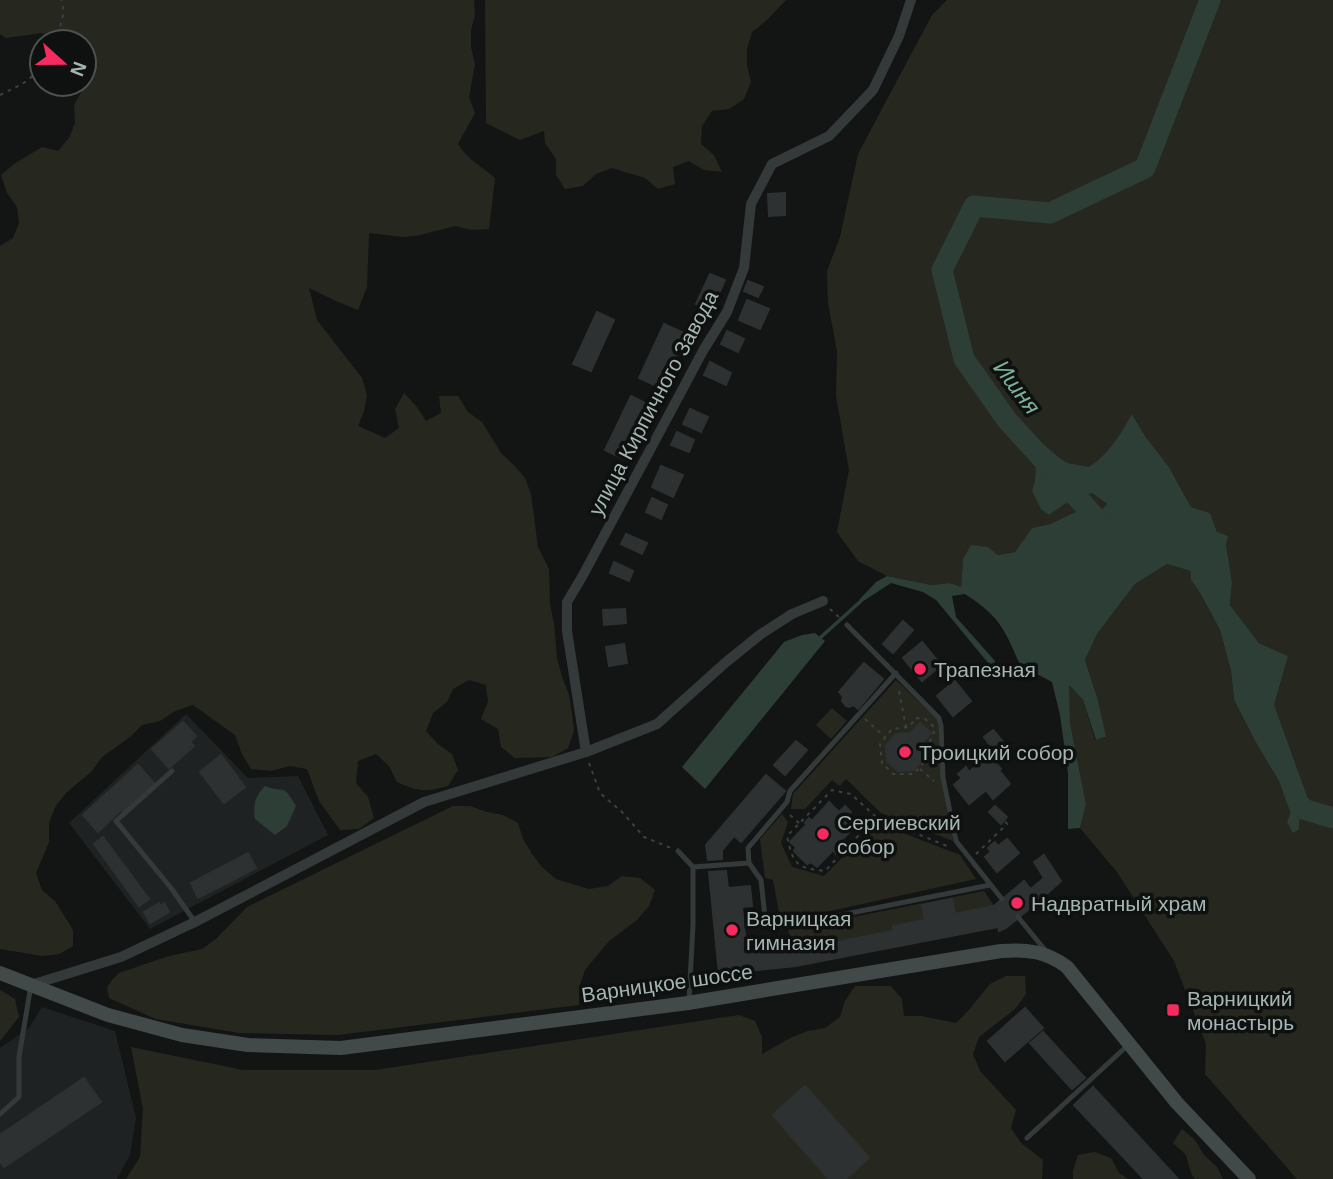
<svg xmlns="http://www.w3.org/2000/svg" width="1333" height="1179" font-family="Arial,sans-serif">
  <rect width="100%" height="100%" fill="#131515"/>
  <g fill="#1f2222">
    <polygon points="186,714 248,778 298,776 328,835 150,929 69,823"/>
    <polygon points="42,1007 115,1031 136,1118 130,1155 117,1179 0,1179 0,1048 29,1028"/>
  </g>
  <g fill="#262820">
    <path d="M0 0H474L475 15 471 30V47L475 64 469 97 475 113 458 144C469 161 480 165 495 178L489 229 472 230 455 226 420 235 403 237 369 233 367 287 358 310 336 301 309 288 317 320 362 378 367 395 364 411 358 426 385 438 399 428 395 409 404 393 416 406 426 421 441 413 439 396H458L468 412 482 422 501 453 514 465 525 478 531 494 538 547 549 569 550 605 554 623 557 658 562 677 569 695 572 714 574 731 568 748 552 757 515 758 501 747 498 729 481 719 488 702 486 685 469 680 453 689 447 702 433 713 426 731 438 744 452 754 458 770 448 786C426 792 419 792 397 782L389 766 376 754 358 761 356 783 368 797 374 818 359 829 340 830 319 801 307 769 290 766 271 771 251 769 242 754 235 735 193 705 175 711 160 721 142 725 130 737 102 757 92 771 66 793 55 807 49 823V842L36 873 42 890 55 901 73 930V946L59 954 42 956 0 949V246L13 238 19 223 17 207 7 193 1 175 14 164 42 147 58 151 69 138 75 123 74 105 91 75 84 72V42H58L42 33 6 38 0 34Z"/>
    <polygon points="485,0 786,0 767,20 752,32 747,49 747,66 751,82 744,99 729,109 712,111 702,126 701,144 714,155 722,172 704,170 689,161 673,167 675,184 658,189 645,178 612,168 596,174 583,186 565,189 556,175 556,159 545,143 544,131 520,140 486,123"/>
    <path d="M947 0H1333V1179H1297L1205 1074 1206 1044 1174 961 1117 872 1080 828 1086 804 1070 723 1068 684 1083 700 1095 740 1105 738 1098 700 1085 660 1097 634 1135 584 1167 564 1191 571V580L1200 593 1220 630 1231 671 1234 700 1255 741 1283 788 1299 829 1300 808 1316 813 1312 802 1300 790 1268 727 1288 656 1259 643 1230 605 1232 582 1226 544 1217 532 1210 513 1191 507 1169 467 1145 436 1133 415C1119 433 1110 454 1089 467 1082 465 1073 465 1066 462 1058 458 1028 430 1022 423L1013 431 1026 436C1035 457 1039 469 1032 491L1049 515 1065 504 1092 493 1107 504 1101 512 1082 509 1050 524 1032 528 1015 552 998 555 988 547 963 559 961 588 949 583 932 585 887 576 858 561 837 532 849 470 836 396 837 351 828 303 827 271 840 237 858 154 932 15Z"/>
    <polygon points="896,680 938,720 942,785 953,841 881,813 846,779 840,786 832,780 805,809 791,809 793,794"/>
    <polygon points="832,708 847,721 831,739 816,725"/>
    <polygon points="453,806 470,806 487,812 503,815 518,823 523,839 532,854 542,867 556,879 589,889 608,886 622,876 640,878 655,890 649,906 637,920 609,941 585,970 579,987 579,1005 338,1035 239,1033 156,1019 109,998 107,987 112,980 119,973 169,956 202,949 216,939 247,907"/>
    <polygon points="782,814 788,822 781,843 792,867 824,876 877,823 960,855 976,879 789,920 779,912 773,880 765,878 760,839"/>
    <polygon points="984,891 994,906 955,914 952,899 923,905 925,920 893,926 893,931 792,951 791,940 788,930"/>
    <polygon points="1006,976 1025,976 1026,994 1015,1009 979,1037 973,1054 980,1071 1016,1110 1011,1128 1021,1143 1043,1160 1042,1179 126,1179 140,1157 143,1109 131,1047 243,1070 375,1070 739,1015 755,1021 762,1037 762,1054 792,1037 808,1031 825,1028 840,1017 845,1001 855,986 891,986 902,999 904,1016 921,1016 956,1023 968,1011 990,984"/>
    <polygon points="0,990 15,999 19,1017 0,1041"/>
    <polygon points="1182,1129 1195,1140 1204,1155 1217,1167 1223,1179 1195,1179 1191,1173 1186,1155 1173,1143"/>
    <polygon points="1095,1152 1111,1158 1119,1173 1128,1179 1073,1179 1073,1171 1078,1155"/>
  </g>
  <g fill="#2c3e36">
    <path d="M1132 414 1145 436 1169 467 1191 507 1210 513 1217 532 1228 536 1226 544 1232 582 1230 605 1259 643 1288 656 1268 727 1300 790 1312 802 1316 813 1300 808 1299 829 1293 833 1287 822 1292 810 1283 788 1255 741 1234 700 1231 671 1220 630 1200 593 1191 580V571L1167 564 1135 584 1097 634 1085 660 1098 700 1106 737 1096 740 1083 700 1069 685 1070 723 1086 804 1080 828 1068 829V773L1060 715 1052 682 1020 665C1004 628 1000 617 965 594L952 596 956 617 995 661 994 670 936 600 923 592 891 583 862 602 859 600 876 582 887 576 932 585 949 583 961 587 963 559 971 545 988 547 998 555 1015 552 1032 528 1050 524 1082 509 1095 507 1101 511 1107 504 1092 493 1065 504 1049 515 1041 509 1032 491C1039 469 1035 457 1026 436L1012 431 1007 420 1022 423C1028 430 1058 458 1066 462 1073 465 1082 465 1089 467 1109 454 1120 434 1132 414Z"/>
    <polygon points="815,633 825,641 705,789 682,767 784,642 802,635"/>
    <path d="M265 786C286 794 282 782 296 806L287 826 275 835 255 819C253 805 255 796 265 786Z"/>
  </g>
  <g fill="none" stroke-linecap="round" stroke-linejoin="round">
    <polyline stroke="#2c3e36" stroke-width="3.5" points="821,637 861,601"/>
    <g stroke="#2c3e36" stroke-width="21">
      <polyline points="1105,528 1007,420 964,359 942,270 974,206 1050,213 1145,168 1210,0"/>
      <polyline points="1260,697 1300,808 1333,818"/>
    </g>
  </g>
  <g fill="#2e3131" stroke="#2d3131" stroke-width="2">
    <polygon points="785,193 785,215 769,216 768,194"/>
    <polygon points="710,274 725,280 711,311 696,304"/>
    <polygon points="748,281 763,287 758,297 744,291"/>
    <polygon points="747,300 769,309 760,329 739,320"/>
    <polygon points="597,312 614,320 591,371 573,364"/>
    <polygon points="664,324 686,334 661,388 639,378"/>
    <polygon points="727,331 744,339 738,352 721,344"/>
    <polygon points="710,362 731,373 726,385 704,375"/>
    <polygon points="631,396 653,407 628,461 605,450"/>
    <polygon points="690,409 708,417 701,432 683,424"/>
    <polygon points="677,432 694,440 689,452 671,445"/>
    <polygon points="661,466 683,475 673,497 652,487"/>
    <polygon points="652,498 667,505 661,519 646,512"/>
    <polygon points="626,534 647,543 642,554 621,544"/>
    <polygon points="614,562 633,571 629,581 610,573"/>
    <polygon points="625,609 626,623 604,625 603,610"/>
    <polygon points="903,621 913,630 893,653 883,644"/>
    <polygon points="922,642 941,665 922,681 903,658"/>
    <polygon points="624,644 627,663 609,666 606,647"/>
    <polygon points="864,663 883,679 858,709 854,705 849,707 846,706 842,701 843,696 839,692"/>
    <polygon points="955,681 971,701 953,716 937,696"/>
    <polygon points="183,722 196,736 190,742 194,746 169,768 152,749"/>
    <polygon points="920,723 931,733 922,743 924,758 914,770 898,771 887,761 886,746 896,734 911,733"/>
    <polygon points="993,730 1006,745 996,753 984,737"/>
    <polygon points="796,741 807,750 785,775 774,765"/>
    <polygon points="221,755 245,787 224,803 200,772"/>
    <polygon points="989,755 1001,769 982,785 986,790 969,804 954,785 962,778 958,774 966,767 969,772"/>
    <polygon points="138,765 154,783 123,812 107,793"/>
    <polygon points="999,770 1010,784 993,799 982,785"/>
    <polygon points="766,775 785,791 741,842 734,836 722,850 722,859 708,860 706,845"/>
    <polygon points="107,793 122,809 98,832 83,815"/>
    <polygon points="829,802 839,812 845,806 851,812 846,818 855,826 837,845 841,849 836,854 833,850 817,867 811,862 807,864 794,851 796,847 790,842 807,824 805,823 809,818 812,821"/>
    <polygon points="995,806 1007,817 1001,824 989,812"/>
    <polygon points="103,837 149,899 139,906 94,844"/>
    <polygon points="1007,839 1019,853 997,872 985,857 991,852 988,848 991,845 995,842 998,846"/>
    <polygon points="248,853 256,868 198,898 191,883"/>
    <polygon points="1044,855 1061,881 1040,900 1031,889 1044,878 1034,862"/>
    <polygon points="726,871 728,888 750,886 752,906 742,907 746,944 791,940 795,966 719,974 709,872"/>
    <polygon points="1024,881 1040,900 1006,928 999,931 994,906"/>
    <polygon points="952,899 955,914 994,906 998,927 795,966 792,951 893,931 893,926 925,920 922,905"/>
    <polygon points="159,903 160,906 164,903 169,912 150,923 144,912"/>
    <polygon points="1025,1008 1043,1028 1005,1061 988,1041"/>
    <polygon points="1043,1032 1085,1078 1072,1089 1030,1043"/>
    <polygon points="84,1078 101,1102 4,1167 0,1161 0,1135"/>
    <polygon points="805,1086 869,1158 845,1179 829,1179 773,1115"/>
    <polygon points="1093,1087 1178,1179 1144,1179 1074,1105"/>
  </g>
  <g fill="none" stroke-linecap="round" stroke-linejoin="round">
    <g stroke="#3a4140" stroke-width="2" stroke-dasharray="3.5 5" stroke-linecap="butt">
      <path d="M54 42C59 29 67 14 61 0"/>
      <path d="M0 95C16 87 32 81 42 65"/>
      <polyline points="830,609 841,619"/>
      <polyline points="899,691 906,727"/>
      <polygon points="916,718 925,719 935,728 932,738 927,745 925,761 914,774 893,774 882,763 880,744 892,729 909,727"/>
      <polyline points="865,719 885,737"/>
      <polyline points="589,763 600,793 622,812 644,837 671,848"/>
      <polyline points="920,769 934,781"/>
      <polyline points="790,815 799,823"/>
      <path d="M876 817 825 871C796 868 793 864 787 836L832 790 851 794 876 817 947 846"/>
      <polyline points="976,854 1007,824 1004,820"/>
      <polyline points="744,926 757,920"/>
    </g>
    <g stroke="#343a3a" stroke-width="5">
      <polyline points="847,625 939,718 941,726 943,778 956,841 1002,899"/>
      <polyline points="172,771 116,821 171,888 195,922"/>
      <polyline points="678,851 693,867 693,925 689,1000"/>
      <polyline points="749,863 761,880 765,917 781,927 990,885"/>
      <polyline points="693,867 749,863 748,848 787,802 790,791 896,673"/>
      <polyline points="1018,917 1045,950"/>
      <polyline points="0,1114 19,1097 19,1057 31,985"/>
      <polyline points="1027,1138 1127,1046"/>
    </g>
    <g stroke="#343a3a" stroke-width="10">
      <polyline points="586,752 567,631 567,602 582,577 704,349 727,312 744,268 751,204 772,164 829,136 873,90 899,36 911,0"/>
      <polyline points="31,985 121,957 195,922 424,802 586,752 657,724 725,663 761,634 792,614 823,601"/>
    </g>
    <path stroke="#424a49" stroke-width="14" d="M0 973 108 1015 182 1035 248 1045 341 1048 688 1003 1001 951C1026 949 1046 951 1067 967L1177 1103 1249 1179"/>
  </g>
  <g fill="#f62b5f" stroke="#0f1010" stroke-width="2.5">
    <circle cx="920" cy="669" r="7"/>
    <circle cx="905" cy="752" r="7"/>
    <circle cx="823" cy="834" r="7"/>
    <circle cx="1017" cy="903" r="7"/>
    <circle cx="732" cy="930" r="7"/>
    <rect x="1166" y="1003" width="14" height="14" rx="3.5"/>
  </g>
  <g text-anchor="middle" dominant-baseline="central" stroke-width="7" stroke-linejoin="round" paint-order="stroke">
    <g font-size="21" fill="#a5b6b2" stroke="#0f1010">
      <text transform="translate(653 403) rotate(-62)">улица Кирпичного Завода</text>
      <text transform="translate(667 983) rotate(-8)">Варницкое шоссе</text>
    </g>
    <g font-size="21" fill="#a5b6b2" stroke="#0f1010" text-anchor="start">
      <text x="934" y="669">Трапезная</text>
      <text x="919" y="752">Троицкий собор</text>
      <text x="837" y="822">Сергиевский<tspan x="837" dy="24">собор</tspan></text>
      <text x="1031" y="903">Надвратный храм</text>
      <text x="746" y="918">Варницкая<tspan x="746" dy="24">гимназия</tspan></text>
      <text x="1187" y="998">Варницкий<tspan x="1187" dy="24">монастырь</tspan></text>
    </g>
    <g font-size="23" font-style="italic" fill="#7bb299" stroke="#0f1010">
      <text transform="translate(1017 387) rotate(53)">Ишня</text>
    </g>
  </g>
  <g transform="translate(63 63) rotate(111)"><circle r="33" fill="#0f1010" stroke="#4b5251" stroke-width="2"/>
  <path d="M0-5L12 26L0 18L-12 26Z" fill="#f62b5f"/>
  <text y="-10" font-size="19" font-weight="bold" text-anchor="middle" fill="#a5b6b2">N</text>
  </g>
</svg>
